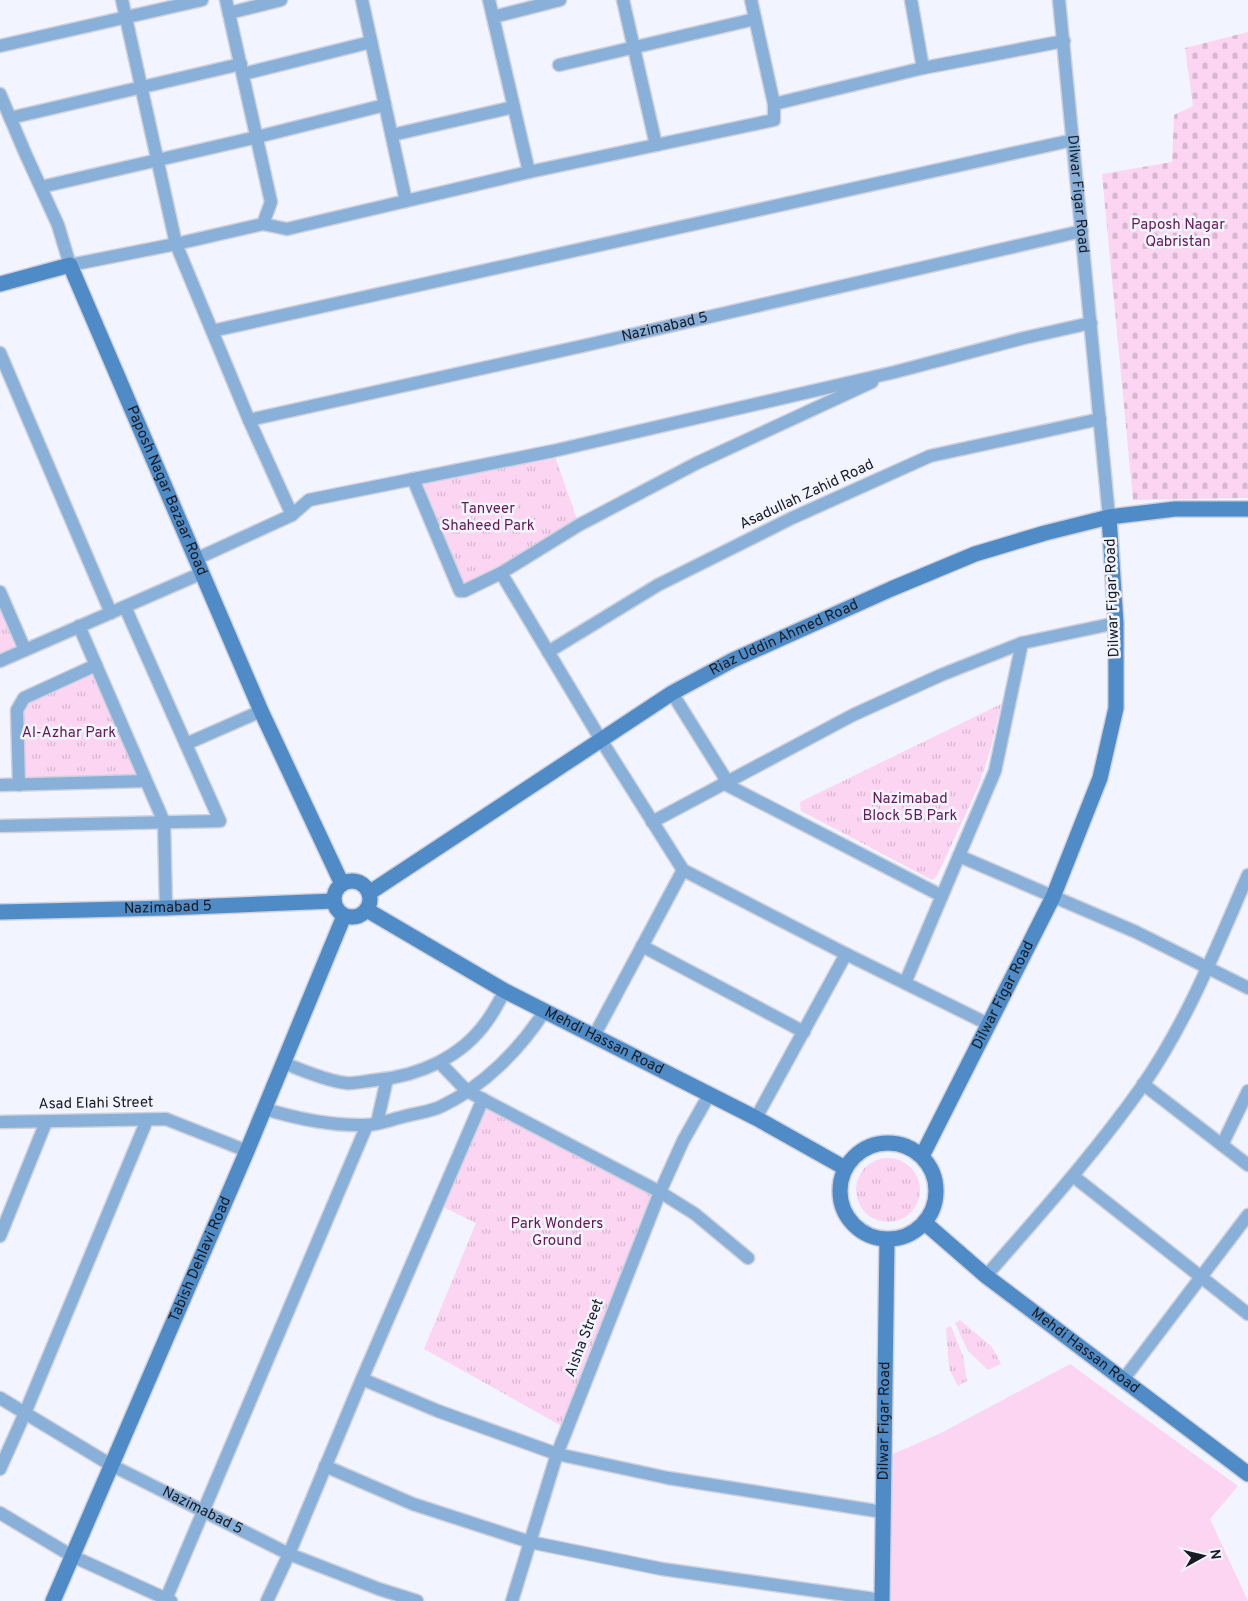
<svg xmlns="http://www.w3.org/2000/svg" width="1248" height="1601" font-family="Overpass,sans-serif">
  <defs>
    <pattern id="grass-tufts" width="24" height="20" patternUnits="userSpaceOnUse" patternTransform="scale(1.25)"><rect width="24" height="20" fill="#fbd5f2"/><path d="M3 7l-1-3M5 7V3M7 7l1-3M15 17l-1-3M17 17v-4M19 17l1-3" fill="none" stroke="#d7b6cf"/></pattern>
    <pattern id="cemetery-stones" width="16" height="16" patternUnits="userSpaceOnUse" patternTransform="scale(1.25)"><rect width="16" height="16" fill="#fbd5f2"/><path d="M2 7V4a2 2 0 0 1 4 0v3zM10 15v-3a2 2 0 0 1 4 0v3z" fill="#d7b6cf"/></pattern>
  </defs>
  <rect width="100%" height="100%" fill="#f2f4ff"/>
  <g fill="url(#grass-tufts)">
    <polygon points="553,451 579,525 460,591 413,479"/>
    <polygon points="0,592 25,650 0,661"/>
    <polygon points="96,665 145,781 19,785 17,710 24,698"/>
    <polygon points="1001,704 991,748 979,785 937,876 932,880 801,811 800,802"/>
    <polygon points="483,1099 660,1192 567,1429 424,1349 476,1223 437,1204"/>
    <circle cx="888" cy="1190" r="32"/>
    <polygon points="960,1320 992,1347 1001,1364 988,1370 968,1351 955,1323"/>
    <polygon points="951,1326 963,1356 967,1381 958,1386 949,1369 946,1328"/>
  </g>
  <polygon fill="url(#cemetery-stones)" points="1248,32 1248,498 1133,500 1102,174 1172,162 1174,115 1193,106 1185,48"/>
  <polygon fill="#fbd5f2" points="1070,1364 1238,1486 1210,1519 1248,1601 882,1601 884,1458 941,1433"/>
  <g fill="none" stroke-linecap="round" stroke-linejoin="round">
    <g stroke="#cfd1dc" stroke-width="15">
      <g id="street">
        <polyline points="122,0 176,244 249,420 292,515"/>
        <polyline points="362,0 406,201"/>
        <polyline points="489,0 529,172"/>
        <polyline points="623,0 656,145"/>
        <polyline points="911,0 923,68"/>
        <path id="s1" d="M1059 0 1109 517"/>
        <polyline points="229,13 281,0"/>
        <polyline points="493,17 560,0"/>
        <polyline points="0,46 202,0"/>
        <polyline points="559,65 755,19"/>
        <polyline points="243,74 371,42"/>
        <polyline points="0,94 26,155 58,225 70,265 176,244 263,224 271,202 226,0"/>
        <polyline points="774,104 923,68 1064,41"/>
        <polyline points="10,118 241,64"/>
        <polyline points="392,135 514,107"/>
        <polyline points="41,187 257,137 385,105"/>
        <polyline points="263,224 287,229 529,172 774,120 774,104 751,0"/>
        <polyline points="212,331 1073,140"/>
        <polyline points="0,353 111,613"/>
        <path id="s2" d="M249 420 587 345 1082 231"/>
        <polyline points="413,479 460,591 464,591 501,573 579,525 697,463 872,382"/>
        <polyline points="196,559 292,515 309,500 553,451 895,372 1024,338 1091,323"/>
        <polyline points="501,573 601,740 683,870 594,1036"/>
        <polyline points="0,592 25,650"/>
        <polyline points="79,626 164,822 166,908"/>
        <polyline points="548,652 658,585 792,518 930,456 1100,419"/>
        <polyline points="0,661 202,573"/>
        <polyline points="672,693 727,781"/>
        <polyline points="186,744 261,711"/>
        <polyline points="723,783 942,896"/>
        <polyline points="0,785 145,781"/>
        <polyline points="19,785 17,710 24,698 96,665"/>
        <polyline points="652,822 853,715 941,675 1022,643 1116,623"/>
        <polyline points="0,826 220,821 125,607"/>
        <polyline points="959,856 1136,932 1248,988"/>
        <polyline points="683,870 846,954 988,1024"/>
        <polyline points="642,946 804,1032"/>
        <polyline points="905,983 995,771 1022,643"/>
        <path d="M284 1063C301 1070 327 1081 346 1083 355 1084 366 1081 376 1080 419 1076 462 1057 487 1021 494 1012 499 1001 505 991"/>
        <polyline points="440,1063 467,1091 660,1192 695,1214 748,1258"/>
        <polyline points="1143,1084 1248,1165"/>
        <path d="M265 1109C298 1119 330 1126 365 1125 377 1125 390 1120 402 1117 415 1113 431 1112 442 1106 484 1086 520 1049 544 1012"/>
        <polyline points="756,1118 846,954"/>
        <polyline points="0,1122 166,1119 247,1151"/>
        <polyline points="377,1123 387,1079"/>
        <polyline points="1222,1145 1248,1091"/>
        <polyline points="1073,1176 1248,1314"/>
        <polyline points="0,1236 46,1122"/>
        <path d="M986 1276C1040 1214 1096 1152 1143 1085 1188 1020 1217 946 1248 875"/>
        <polyline points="362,1379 438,1411 557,1454 668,1478 883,1512"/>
        <polyline points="1123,1380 1248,1215"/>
        <path id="s3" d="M0 1398 111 1465 289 1554 379 1589 417 1601"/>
        <polyline points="325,1466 413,1504 530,1542 662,1569 882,1600"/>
        <polyline points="0,1469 25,1413 147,1120"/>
        <polyline points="0,1513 72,1556 171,1601"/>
        <polyline points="166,1599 367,1125"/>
        <polyline points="267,1601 289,1554 362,1379 483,1099"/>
        <polyline points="512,1601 557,1454 567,1429 660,1192 683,1141 709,1095"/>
      </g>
    </g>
    <g stroke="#cfd1dc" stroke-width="18">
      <g id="secondary">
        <path id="s4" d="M0 284 70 265 261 711 342 884"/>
        <circle cx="352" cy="899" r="18"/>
        <path id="s5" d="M369 893 672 693 733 660 891 589 975 554 1045 533 1109 517 1175 509H1248"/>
        <path id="s6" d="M367 910 505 991 756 1118 845 1168"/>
        <path id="s7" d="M0 912 166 908 334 901"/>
        <circle cx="888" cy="1191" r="48"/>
        <path id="s8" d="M922 1156 1053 897 1100 778 1116 708V623L1109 517"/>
        <path id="s9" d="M925 1223 986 1276 1248 1474"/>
        <path id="s10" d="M53 1601 247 1151 344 916"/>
        <path id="s11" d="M882 1601 887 1240"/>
      </g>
    </g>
    <use href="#street" stroke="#88b0d8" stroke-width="12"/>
    <use href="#secondary" stroke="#4f8cc7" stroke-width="15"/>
  </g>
  <g text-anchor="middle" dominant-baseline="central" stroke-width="5" stroke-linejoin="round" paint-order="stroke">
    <g font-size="15" fill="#191b24" stroke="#f2f4ff">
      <text stroke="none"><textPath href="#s1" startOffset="195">Dilwar Figar Road</textPath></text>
      <text stroke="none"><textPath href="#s2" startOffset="426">Nazimabad 5</textPath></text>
      <text stroke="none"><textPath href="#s4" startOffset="318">Paposh Nagar Bazaar Road</textPath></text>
      <text transform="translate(807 495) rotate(-25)">Asadullah Zahid Road</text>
      <text transform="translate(1113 598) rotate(-92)">Dilwar Figar Road</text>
      <text stroke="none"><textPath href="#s5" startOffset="488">Riaz Uddin Ahmed Road</textPath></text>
      <text stroke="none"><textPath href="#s7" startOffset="168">Nazimabad 5</textPath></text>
      <text stroke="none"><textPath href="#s8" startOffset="180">Dilwar Figar Road</textPath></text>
      <text stroke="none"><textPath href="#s6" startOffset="271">Mehdi Hassan Road</textPath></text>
      <text transform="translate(96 1104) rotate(-1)">Asad Elahi Street</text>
      <text stroke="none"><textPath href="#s10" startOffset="372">Tabish Dehlavi Road</textPath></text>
      <text transform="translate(585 1338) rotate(-69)">Aisha Street</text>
      <text stroke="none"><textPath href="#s9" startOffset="205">Mehdi Hassan Road</textPath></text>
      <text stroke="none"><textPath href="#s11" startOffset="180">Dilwar Figar Road</textPath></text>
      <text stroke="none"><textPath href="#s3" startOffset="232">Nazimabad 5</textPath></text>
    </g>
    <g font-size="15" fill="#631859" stroke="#f2f4ff">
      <text x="1178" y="225">Paposh Nagar<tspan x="1178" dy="17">Qabristan</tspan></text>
      <text x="488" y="509">Tanveer<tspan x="488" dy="17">Shaheed Park</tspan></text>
      <text x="69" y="733">Al-Azhar Park</text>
      <text x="910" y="799">Nazimabad<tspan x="910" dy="17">Block 5B Park</tspan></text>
      <text x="557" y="1224">Park Wonders<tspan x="557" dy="17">Ground</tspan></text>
    </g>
  </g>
  <g transform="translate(1203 1556) rotate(82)" stroke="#f2f4ff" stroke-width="4" paint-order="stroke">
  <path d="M0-4L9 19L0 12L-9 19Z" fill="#191b24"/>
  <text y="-8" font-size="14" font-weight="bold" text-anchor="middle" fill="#191b24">N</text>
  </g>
</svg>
